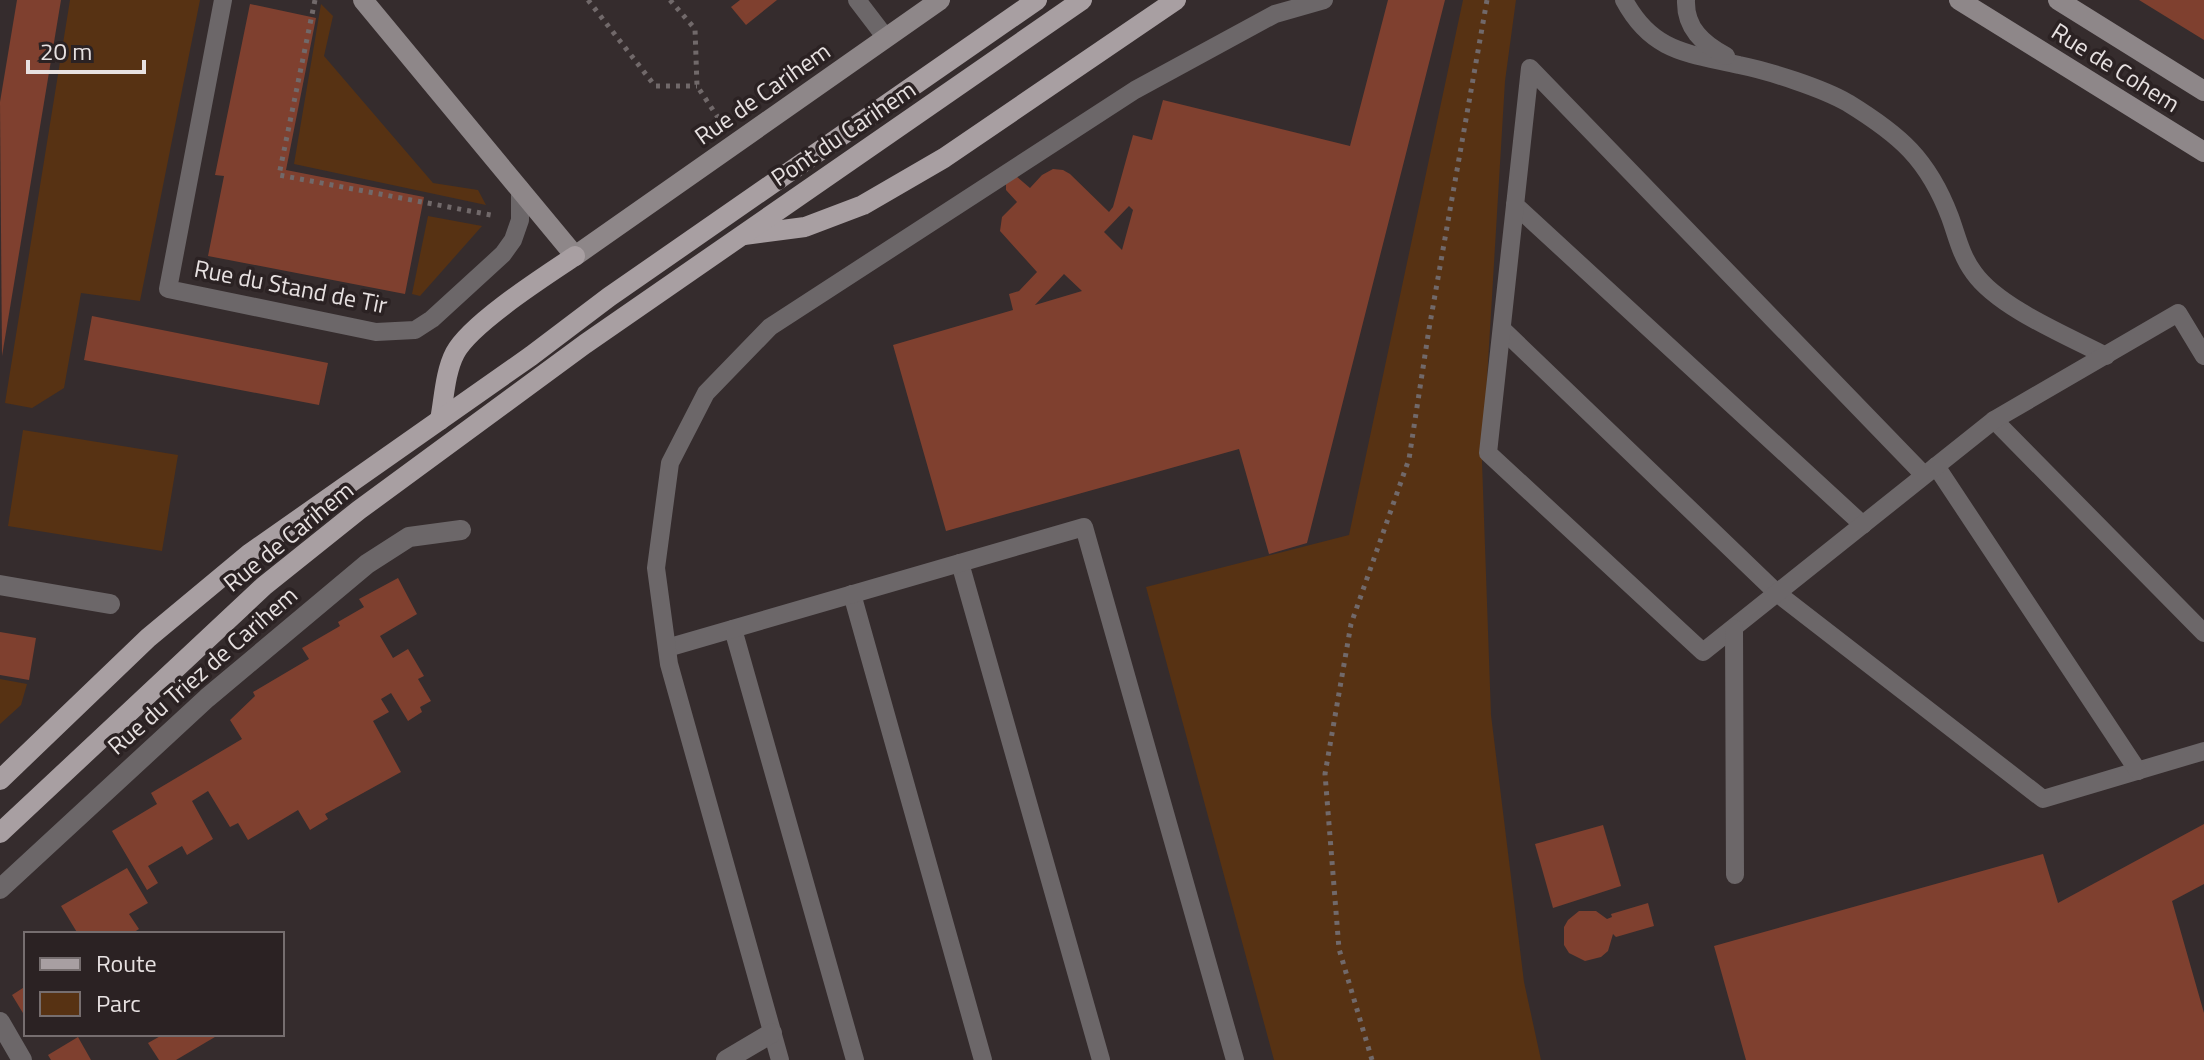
<svg xmlns="http://www.w3.org/2000/svg" width="2204" height="1060" font-family="'Titillium Web',sans-serif">
  <rect width="100%" height="100%" fill="#352c2d"/>
  <g fill="#573213">
    <polygon points="70,0 200,0 140,301 81,293 64,388 32,408 5,403"/>
    <polygon points="1463,0 1516,0 1505,81 1482,462 1491,715 1524,982 1541,1060 1274,1060 1146,587 1349,535"/>
    <polygon points="321,4 333,16 324,56 433,183 478,190 486,205 294,164"/>
    <polygon points="428,216 482,226 420,296 412,294"/>
    <polygon points="23,430 178,455 162,551 8,526"/>
    <polygon points="0,679 27,684 21,705 0,724"/>
  </g>
  <g fill="#7f402f" fill-rule="evenodd">
    <polygon points="17,0 61,0 2,356 0,102"/>
    <polygon points="740,0 777,0 746,25 731,7"/>
    <path d="M1388 0H1445L1307 543 1269 554 1239 449 946 531 893 345 1013 310 1009 294 1019 291 1037 272 1000 231 1002 217 1017 202 1006 190V184L1016 176 1030 188 1042 175 1053 169 1063 170 1070 174 1109 212 1113 207 1133 135 1152 140 1163 100 1350 146ZM1129 206 1133 210 1122 250 1104 232ZM1064 274 1082 291 1035 305Z"/>
    <polygon points="2139,0 2204,0 2204,40"/>
    <polygon points="250,4 316,18 286,170 424,197 405,294 208,256 224,176 215,175"/>
    <polygon points="92,316 328,363 319,405 84,360"/>
    <polygon points="398,578 417,614 380,636 393,658 408,649 424,676 418,679 431,701 420,707 422,712 408,721 391,693 381,699 389,712 373,721 401,772 325,814 328,819 310,830 298,810 248,840 238,823 230,827 208,791 192,801 213,839 187,855 182,846 148,866 158,883 147,890 112,831 157,804 151,793 242,739 230,720 255,696 253,692 309,659 302,648 340,626 338,622 364,607 359,599"/>
    <polygon points="0,632 36,638 29,680 0,675"/>
    <polygon points="2204,824 2204,884 2172,901 2204,1013 2204,1060 1746,1060 1714,946 2043,854 2058,903"/>
    <polygon points="1603,825 1621,886 1553,908 1535,844"/>
    <polygon points="127,868 148,903 129,914 139,929 131,934 78,934 61,906"/>
    <polygon points="1648,903 1654,926 1616,937 1613,934 1608,951 1601,957 1585,961 1569,953 1564,945 1564,927 1568,920 1579,911 1596,911 1607,919 1612,917 1611,914"/>
    <polygon points="26,986 26,1018 12,995"/>
    <polygon points="164,1034 220,1034 176,1060 159,1060 148,1043"/>
    <polygon points="78,1037 91,1060 51,1060 48,1055"/>
  </g>
  <g fill="none" stroke-linecap="round" stroke-linejoin="round">
    <g stroke="#71696a" stroke-width="5" stroke-dasharray="4 6" stroke-linecap="butt">
      <polyline points="315,0 279,175 491,215"/>
      <polyline points="588,0 655,86 697,86"/>
      <polyline points="670,0 695,29 697,86 719,119"/>
      <polyline points="1372,1060 1339,949 1325,774 1351,624 1409,459 1429,329 1487,0"/>
    </g>
    <g stroke="#6c6769" stroke-width="18">
      <polyline points="223,0 168,289 376,332 415,330 432,319 503,254 513,240 520,220 520,188"/>
      <polyline points="857,0 886,38"/>
      <path d="M1624 0C1652 52 1687 53 1739 65 1769 71 1822 88 1848 103 1900 135 1928 159 1950 217 1957 236 1961 256 1974 273 1999 308 2068 336 2106 356"/>
      <path d="M1686 0C1685 28 1703 44 1726 56"/>
      <polyline points="1515,205 1863,525"/>
      <polyline points="1502,329 1777,593 2043,799 2204,751"/>
      <polyline points="1994,420 2204,633"/>
      <polyline points="1936,466 2138,771"/>
      <polyline points="1924,475 1530,68 1488,453 1703,652 1994,420 2178,313 2204,356"/>
      <polyline points="960,563 1101,1060"/>
      <polyline points="852,594 983,1060"/>
      <polyline points="1734,628 1735,875"/>
      <polyline points="733,629 855,1060"/>
      <polyline points="667,648 1084,527 1235,1060"/>
      <polyline points="780,1060 669,664 656,568 670,463 706,393 770,327 1135,90 1275,14 1324,0"/>
    </g>
    <g stroke="#6c6769" stroke-width="20">
      <polyline points="0,585 110,604"/>
      <polyline points="0,889 207,698 367,564 409,537 461,530"/>
      <polyline points="0,1022 22,1060"/>
      <polyline points="726,1060 772,1033"/>
    </g>
    <g stroke="#8e8789" stroke-width="20">
      <polyline points="363,0 575,256 940,0"/>
      <polyline points="1959,0 2204,152"/>
      <polyline points="2058,0 2204,91"/>
    </g>
    <g stroke="#a89fa2" stroke-width="20">
      <polyline points="744,235 805,227 863,205 944,158 1176,0"/>
      <path d="M440 420C444 399 445 372 455 353 470 324 545 276 575 256"/>
      <polyline points="0,780 148,638 249,554 531,356 609,297 1037,0"/>
      <polyline points="0,833 264,586 359,510 585,344 1082,0"/>
    </g>
  </g>
  <g text-anchor="middle" dominant-baseline="central" stroke-width="7" stroke-linejoin="round" paint-order="stroke">
    <g font-size="24" fill="#e7e1e1" stroke="#2b2223">
      <text transform="translate(2116 67) rotate(32)">Rue de Cohem</text>
      <text transform="translate(762 93) rotate(-35)">Rue de Carihem</text>
      <text transform="translate(843 133) rotate(-34)">Pont du Carihem</text>
      <text transform="translate(291 286) rotate(11)">Rue du Stand de Tir</text>
      <text transform="translate(288 536) rotate(-39)">Rue de Carihem</text>
      <text transform="translate(202 670) rotate(-41)">Rue du Triez de Carihem</text>
    </g>
  </g>
  <rect x="24" y="932" width="260" height="104" fill="#2b2223" stroke="#766e6f" stroke-width="2"/>
  <rect x="40" y="958" width="40" height="12" fill="#a89fa2" stroke="#766e6f" stroke-width="2"/>
  <text x="96" y="972" font-size="24" fill="#e7e1e1">Route</text>
  <rect x="40" y="992" width="40" height="24" fill="#573213" stroke="#766e6f" stroke-width="2"/>
  <text x="96" y="1012" font-size="24" fill="#e7e1e1">Parc</text>
  <path d="M28 60v12h116v-12" fill="none" stroke="#e7e1e1" stroke-width="4"/>
  <text x="40" y="60" font-size="24" fill="#e7e1e1" stroke="#2b2223" stroke-width="6" paint-order="stroke">20 m</text>
</svg>
